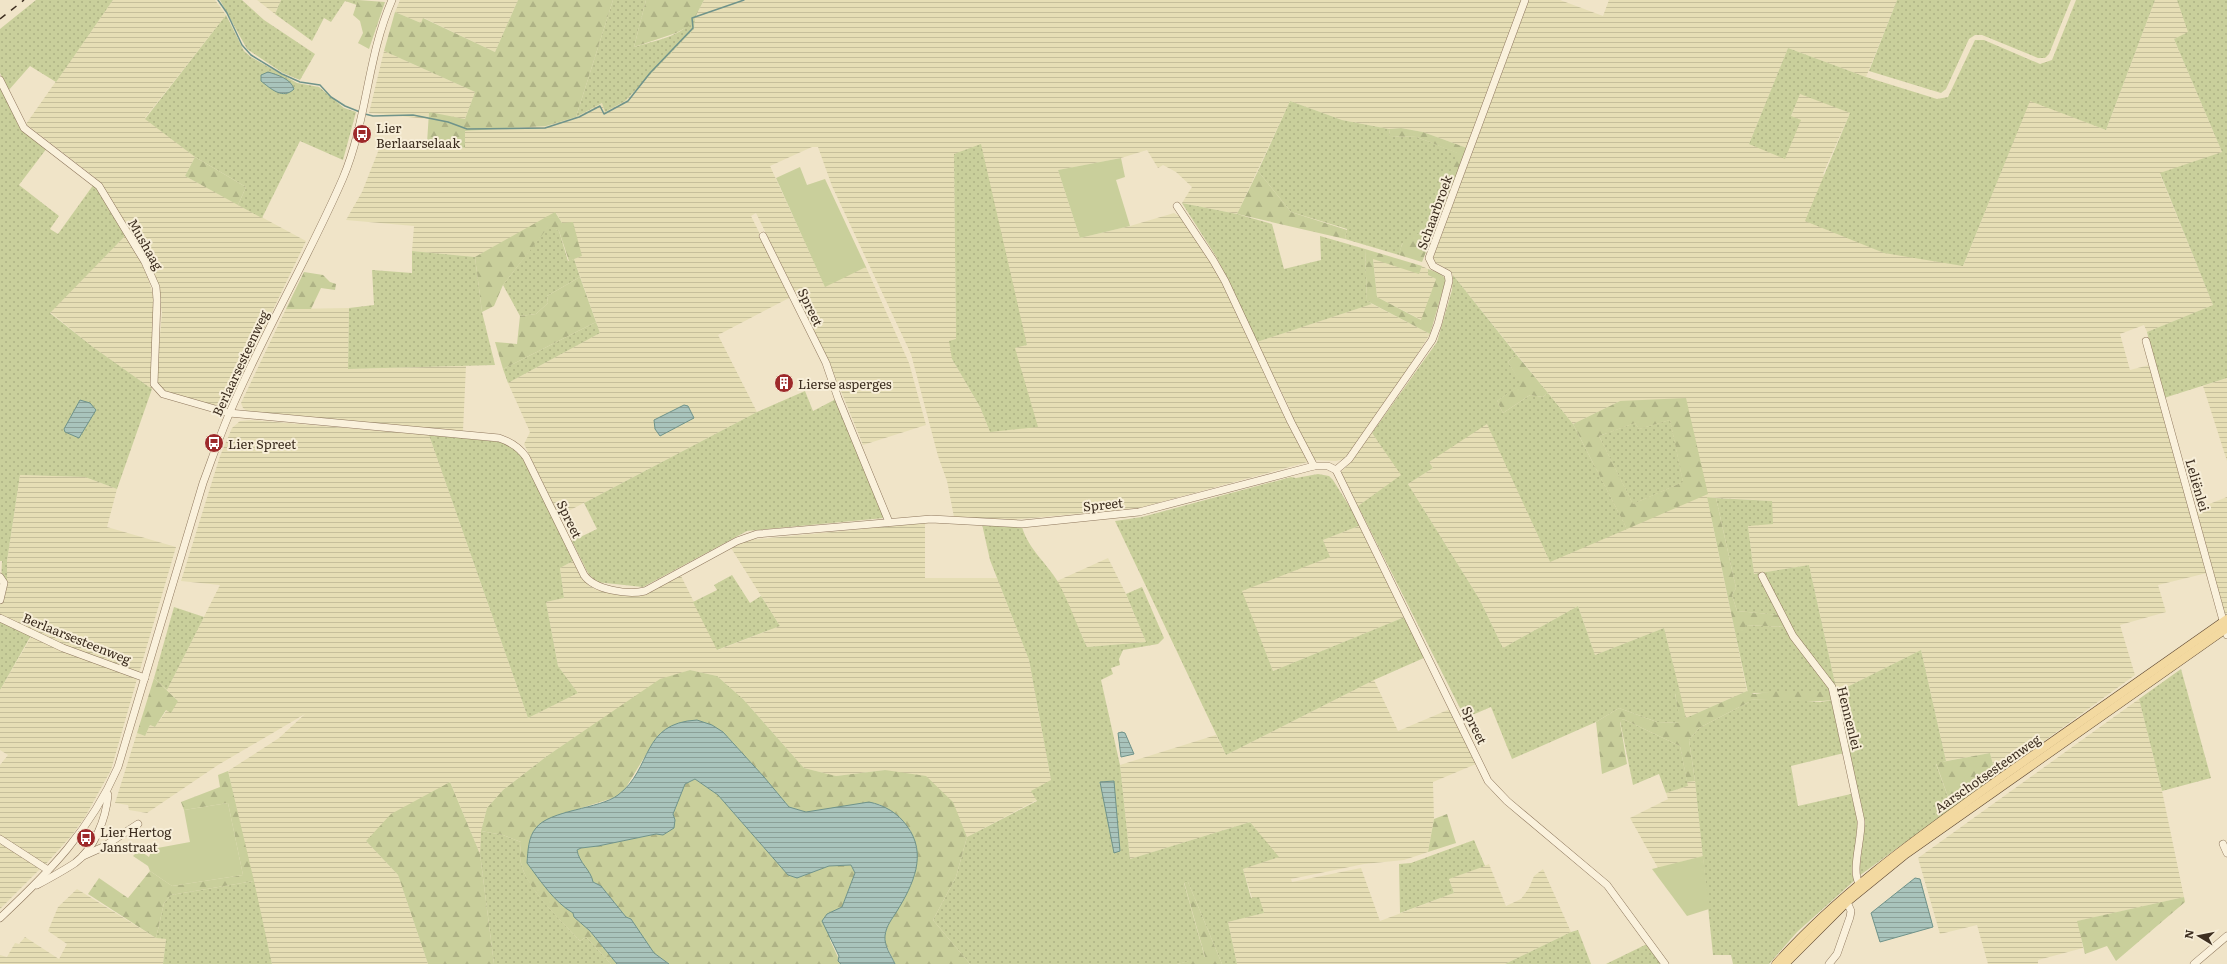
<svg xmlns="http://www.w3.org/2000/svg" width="2227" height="964" font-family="Literata,serif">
  <defs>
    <pattern id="farmland-rules" width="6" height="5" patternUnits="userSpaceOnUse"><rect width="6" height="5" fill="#e6deb5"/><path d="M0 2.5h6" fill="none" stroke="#c6bf9b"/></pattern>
    <pattern id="grass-dots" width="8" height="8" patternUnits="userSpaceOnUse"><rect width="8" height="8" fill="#c9cf9b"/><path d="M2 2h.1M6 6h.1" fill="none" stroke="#aeb285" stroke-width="1.8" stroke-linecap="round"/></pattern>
    <pattern id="forest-firs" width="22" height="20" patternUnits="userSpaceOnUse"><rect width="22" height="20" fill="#c9cf9b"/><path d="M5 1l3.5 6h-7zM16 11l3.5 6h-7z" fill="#aeb285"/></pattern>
    <pattern id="water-rules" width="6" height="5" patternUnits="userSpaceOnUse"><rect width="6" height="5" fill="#a9c4bc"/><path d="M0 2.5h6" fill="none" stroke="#8ba098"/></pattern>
  </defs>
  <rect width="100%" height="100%" fill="#f0e4c8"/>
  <g fill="url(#farmland-rules)" fill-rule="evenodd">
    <polygon points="113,0 215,0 226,15 145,118 195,157 185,176 306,241 225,410 165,392 156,380 162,313 158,286 152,265 97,179 26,124"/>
    <polygon points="257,0 281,0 275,14"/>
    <polygon points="400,0 518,0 495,52 424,18 421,23 395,12"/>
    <path d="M704 0H1523L1467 148 1423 132 1401 128 1389 129 1342 120 1290 101 1237 214 1182 203 1192 187 1176 172 1163 165 1158 168 1147 150 1121 158 1058 170 1080 238 1130 226 1174 213 1184 219 1223 282 1284 412 1290 409 1257 342 1372 304 1430 334 1384 406 1344 459 1336 461 1315 460 1139 508 1012 520 954 517 947 481 938 456 911 354 832 186 818 147H812L770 166 825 286 866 267 909 363 926 425 863 445 827 357 756 213 751 216 791 297 718 335 757 412 559 516 524 444 530 432 508 383 600 333 574 259 582 256 556 213 475 257 412 251 414 226 346 220 362 192 383 139 465 148V131L546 126 576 117 602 103 605 112 625 101 694 29 695 17ZM954 154 1027 345 1015 348 990 432 980 407 952 359 956 339Z"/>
    <polygon points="1529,0 1560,0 1603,16 1609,0 1897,0 1866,77 1788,48 1749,144 1800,121 1791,116 1800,93 1850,113 1823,174 1963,266 2030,100 2106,130 2155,0 2177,0 2189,32 2174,39 2222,152 2160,174 2213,305 2147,332 2144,325 2120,334 2130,370 2149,365 2207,573 2158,585 2166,612 2120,625 2135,675 1996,776 1990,753 1946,761 1921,650 1837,692 1809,565 1754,574 1748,526 1772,501 1707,497 1747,691 1686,718 1664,628 1595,655 1578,606 1503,648 1480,600 1408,484 1433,468 1428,462 1487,423 1550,562 1620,401 1573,424 1449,270 1433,261 1434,255"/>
    <polygon points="384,51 475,92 465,119 429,113 428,119 369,113"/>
    <polygon points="126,235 144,264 155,302 152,389 93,347 50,312"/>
    <polygon points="1373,258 1419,273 1422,266 1428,269 1428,275 1436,279 1422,320 1377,297"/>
    <polygon points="349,308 348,369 466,366 463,431 248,412 243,408 241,403 286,309"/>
    <polygon points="2227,378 2227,461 2203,386"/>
    <polygon points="250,420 429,435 528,718 578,693 558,666 546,602 564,598 560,568 573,561 589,586 596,589 630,596 648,593 681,576 718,650 780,626 731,548 749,540 925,523 925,578 997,578 1029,660 1051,780 1037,800 967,837 960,820 885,770 836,776 804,768 743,699 717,676 690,670 662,679 547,756 503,790 487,808 481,831 480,854 450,782 366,841 398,875 428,964 272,964 228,771 279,738 305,714 218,765 147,813 129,810 128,805 115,803 137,733 145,736 150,725 155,727 167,710 178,701 167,690 220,585 181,581 220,456 232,428 240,421"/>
    <polygon points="1372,433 1402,475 1358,506 1341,472 1351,462"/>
    <polygon points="20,475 85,477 117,489 107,527 176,547 139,673 63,646 0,616 0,606 7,582 7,561"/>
    <polygon points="2227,497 2227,613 2224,615 2194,510"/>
    <polygon points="1361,525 1407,616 1273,671 1241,591 1329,557 1323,540"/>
    <polygon points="1108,558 1126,594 1146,642 1087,647 1057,581"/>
    <polygon points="31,637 137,679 111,770 85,817 72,835 45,865 0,837 0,765 8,755 0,750 0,690"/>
    <polygon points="1374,680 1398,731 1450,709 1476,764 1433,782 1434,819 1428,852 1404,860 1364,864 1291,879 1292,882 1361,868 1380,921 1454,893 1449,879 1489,864 1506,906 1521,899 1529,888 1534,876 1543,869 1571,932 1505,964 1237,964 1228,922 1264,913 1252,898 1243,869 1278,857 1250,822 1130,859 1120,765 1216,735 1226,755"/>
    <polygon points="2139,699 2162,791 2184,897 2078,921 2083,948 2038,960 2038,964 1988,964 1977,925 1940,934 1918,858"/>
    <polygon points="1695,781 1703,856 1658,868 1630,818 1668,799 1666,793 1688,786 1687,782"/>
    <polygon points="0,844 41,868 0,909"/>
    <polygon points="77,889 156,938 166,939 163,964 0,964 0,955 7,957 15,943 19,944 25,937 59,959 67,944 48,931 58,907"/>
  </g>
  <g fill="url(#grass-dots)">
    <polygon points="36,0 113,0 56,82 30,66 8,91 0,73 0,29"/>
    <polygon points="220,0 242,0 264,20 315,54 300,80 283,73 247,49"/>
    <polygon points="281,0 358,0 357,5 345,1 331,22 324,18 312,41 275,14"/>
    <path d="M613 0H646L634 47C653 41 685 36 695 17L694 29 625 101 605 112 602 103 576 117Z"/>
    <polygon points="1897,0 2071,0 2049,54 2045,58 2038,58 1982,35 1975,35 1969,39 1946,89 1941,93 1869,71"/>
    <polygon points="2076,0 2155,0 2106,130 2030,101 1963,266 1884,253 1805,221 1850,113 1800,94 1791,116 1801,120 1785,159 1749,144 1788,48 1866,77 1937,99 1948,97 1975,40 1984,40 2040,64 2052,60"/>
    <polygon points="2177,0 2227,0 2227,378 2164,398 2147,332 2213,305 2160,173 2222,152 2174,39 2188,32"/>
    <polygon points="226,15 244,51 251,57 297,83 319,87 344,108 356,112 343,160 300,141 262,218 238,205 246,187 195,157 145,119"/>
    <polygon points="0,86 18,124 47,148 19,185 59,216 50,229 58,234 94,184 126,235 50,313 93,347 152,389 117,489 85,477 20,475 7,561 7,582 0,606 2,561 0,561"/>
    <polygon points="1290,101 1342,120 1389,129 1390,136 1417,137 1458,153 1428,231 1420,233 1402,244 1399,255 1345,239 1347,229 1291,212 1258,171"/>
    <polygon points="981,144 1027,345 1015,348 1038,427 990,432 980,407 952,359 949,341 956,339 954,154"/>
    <polygon points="1182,203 1237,214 1272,224 1284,269 1321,260 1320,236 1365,249 1367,301 1372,304 1257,342 1217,258"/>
    <polygon points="549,225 559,231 568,261 574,259 580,277 547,296 548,303 536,314 520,316 503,285"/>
    <polygon points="412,251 475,257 482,312 495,365 348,369 349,308 374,305 372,270 412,273"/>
    <polygon points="1453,275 1516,354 1508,362 1522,384 1497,401 1503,413 1530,395 1543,397 1548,393 1573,424 1627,529 1550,562 1487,424 1429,462 1433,468 1408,484 1480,600 1503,648 1578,606 1595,655 1664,628 1680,692 1675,694 1681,723 1657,722 1619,708 1596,722 1512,759 1491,707 1465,718 1358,506 1401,475 1372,433 1437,342 1452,290"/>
    <polygon points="596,322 600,333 508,383 503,369"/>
    <polygon points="805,391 813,411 836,399 884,518 747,531 643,587 596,582 588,573 572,541 597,529 584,503 757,412"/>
    <polygon points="1670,420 1683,482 1633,504 1599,436 1635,423 1639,429"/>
    <polygon points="429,435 503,442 509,444 522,456 573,561 560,568 564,598 546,602 558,666 578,693 528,718"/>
    <polygon points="1318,474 1329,476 1333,480 1361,525 1323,540 1330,557 1242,591 1273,671 1407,616 1426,657 1374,680 1226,755 1115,521 1142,517 1291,477 1296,478"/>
    <polygon points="1716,498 1772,501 1773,524 1748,526 1754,574 1809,565 1837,692 1921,650 1946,761 1936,764 1952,808 1859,876 1864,829 1837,692 1748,693 1735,632 1745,632 1745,625 1785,627 1779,615 1737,611 1732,595 1736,588"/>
    <path d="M982 524 1022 527C1029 550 1046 562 1058 582 1069 602 1077 626 1087 647L1146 642 1126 594 1142 587 1164 638 1158 644 1123 650 1119 659 1120 665 1111 668 1113 674 1101 680 1120 765 1130 859 1250 822 1279 857 1243 869 1251 898 1259 897 1264 913 1228 922 1237 964H1222L1188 882 1184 883 1205 958 1177 964H970L933 920 956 877 967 837 1037 801 1031 791 1051 780 1029 660 990 560Z"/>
    <polygon points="732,575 750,603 761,596 780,626 717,650 693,602 717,590 714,585"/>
    <polygon points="174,607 204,617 167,690 154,678"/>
    <polygon points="0,616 33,632 0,690"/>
    <polygon points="2181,669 2211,778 2162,791 2139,699"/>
    <polygon points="1777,699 1820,702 1834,700 1844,753 1791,766 1798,806 1851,794 1858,821 1852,874 1855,880 1797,932 1769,964 1733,964 1731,955 1713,955 1695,781 1689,740 1699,728 1749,702 1749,700"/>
    <polygon points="1623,719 1680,746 1688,786 1666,793 1659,774 1633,785 1620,721"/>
    <path d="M481 831 503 835 521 842C521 848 519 857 521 863 526 888 563 922 580 941L586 937 611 964H494L480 854Z"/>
    <polygon points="1474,840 1485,866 1449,879 1454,893 1400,913 1399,864 1411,863"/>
    <polygon points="254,881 272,964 163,964 166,939 156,938 164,903 171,895"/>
    <polygon points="1578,930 1591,964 1505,964 1571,932"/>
    <polygon points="1647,944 1661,964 1606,964"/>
  </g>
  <g fill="url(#forest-firs)" fill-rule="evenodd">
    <polygon points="358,0 385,2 369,49 358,43 363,33 360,21 353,15"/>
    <polygon points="518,0 613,0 576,117 546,126 465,131 465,148 427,143 429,112 465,119 475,92 384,51 395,12 421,23 423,18 495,52"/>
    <polygon points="646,0 704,0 691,25 676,33 634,47"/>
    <path d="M1401 128 1423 132 1467 148 1422 262 1399 255C1403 235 1411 236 1429 231L1457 153 1417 137 1390 136 1389 129Z"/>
    <polygon points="195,157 246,187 238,205 185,176"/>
    <polygon points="1258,171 1291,212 1347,230 1345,239 1237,214"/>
    <polygon points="555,212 562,223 573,222 582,256 569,261 559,231 549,226 503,285 494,306 482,312 475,257"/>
    <polygon points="1365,249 1422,266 1419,274 1373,259 1377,297 1421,320 1436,279 1428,275 1428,269 1439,273 1446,279 1430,334 1367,301"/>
    <polygon points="304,272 323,275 330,282 336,284 335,290 321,288 311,309 286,309"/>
    <polygon points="580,277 596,322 503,369 495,342 517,344 520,316 536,314 548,303 547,296"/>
    <polygon points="1516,354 1548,393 1543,397 1530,395 1503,413 1497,401 1521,384 1508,362"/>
    <path d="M1686 398 1708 494 1627 529 1573 424 1620 401ZM1670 420 1683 482 1633 504 1599 436 1635 423 1639 429Z"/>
    <polygon points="1707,497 1716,498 1736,588 1732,595 1737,611 1780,615 1786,627 1745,625 1745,632 1735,632"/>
    <path d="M690 670 717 676 743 699 804 768 836 776 885 770 926 776 953 802 967 837 956 877 933 920 970 964H895L885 942V934L889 923 907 890 911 831 903 821 879 804 806 812 789 807 764 777 723 732 656 738 625 789 616 797 553 817 528 853 527 863 560 902 573 913 574 917 590 931 617 964H611L586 937 580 941C563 922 526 889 521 863 519 857 521 848 521 842L503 835 481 831 487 808 503 790 547 756 660 679Z"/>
    <polygon points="154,678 178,701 171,713 166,710 155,727 150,725 145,736 137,733"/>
    <path d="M1747 691 1754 694 1778 691 1832 692 1834 700C1806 703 1777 699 1749 700V702L1699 728 1689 740 1695 781 1687 782 1680 746 1623 719 1620 722 1627 764 1602 774 1596 722 1619 708 1657 722 1680 723 1675 693 1680 692 1686 718Z"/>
    <polygon points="1990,753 1996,776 1952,808 1936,763"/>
    <polygon points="228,771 254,881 171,895 164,903 156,938 88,894 99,878 128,898 150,871 172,886 243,875 228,803 184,810 181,802 220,787 218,775"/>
    <polygon points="695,779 718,795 788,875 797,878 829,866 851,865 855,873 842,907 832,914 830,940 841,964 669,964 654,953 631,919 626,917 601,886 593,882 578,857 577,850 581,848 598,846 656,834 663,835 675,820 673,814 685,784"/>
    <polygon points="450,782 480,854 494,964 428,964 398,875 366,841 391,814"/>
    <polygon points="1447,814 1456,843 1428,852 1434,819"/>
    <polygon points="1184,882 1188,882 1222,964 1177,964 1205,957"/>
    <polygon points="2184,897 2185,902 2116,961 2107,946 2085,954 2077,921"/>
  </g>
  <g fill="#c9cf9b">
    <polygon points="1121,158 1125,177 1116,180 1130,226 1080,238 1058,170"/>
    <polygon points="800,167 807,185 825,179 866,267 825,287 776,178"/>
    <polygon points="228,803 243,875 172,886 150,871 148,866 133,856 139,850 149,857 152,849 190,842 184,810"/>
    <polygon points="1703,856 1709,909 1687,916 1652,869"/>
  </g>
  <g fill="url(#water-rules)" stroke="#6f938a">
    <path d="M268 72C278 75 291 79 294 89 283 100 271 89 261 81V75Z"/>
    <polygon points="80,400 90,403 96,410 79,438 65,432 64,429"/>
    <polygon points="684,405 688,406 694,418 660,436 655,429 654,420"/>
    <path d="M697 720 712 725 723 732 764 777 789 807 806 812 869 802C884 805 898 813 907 826 928 854 913 885 897 911 892 919 886 926 885 936 884 946 891 955 895 964H841L838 961 839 956 822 921 827 914 842 907 855 873 851 865 829 866 797 878 788 875 718 795 695 779 685 784 673 814 675 820 674 828 663 835 656 834 598 846 581 848 577 850C579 863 591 870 593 882L601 886 626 917 631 919 654 953 669 964H617L590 931 574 917 573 913C554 902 540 880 527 863 528 851 528 837 536 828 549 810 600 809 618 795 653 769 640 723 697 720Z"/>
    <polygon points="1122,732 1125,733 1134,754 1121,757 1118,733"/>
    <polygon points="1114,781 1120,851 1114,853 1100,782"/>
    <polygon points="1915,878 1920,879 1933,927 1880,942 1871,913"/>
  </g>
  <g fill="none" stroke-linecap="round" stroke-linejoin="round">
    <g stroke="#6f938a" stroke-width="1.5">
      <polyline points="218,0 227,13 242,45 251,55 282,74 300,82 320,85 331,97 345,106 360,112"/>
      <polyline points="365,114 373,116 413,115 448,122 467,129 545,128 579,117 600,106 604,114 628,101 650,73 693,28 692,18 744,0"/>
    </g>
    <g stroke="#8d765c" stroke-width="8">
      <g id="minor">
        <path d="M0 80 24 128 99 186 145 262 156 287 157 300 154 384 163 394 229 413 499 438C511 442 519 447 526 457L584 575C594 590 628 595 645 591L737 541 757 534 931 519 1022 524 1139 512 1314 466H1328L1336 470 1488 781 1507 801 1607 885 1665 964"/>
        <polyline points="1177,206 1213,260 1225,281 1291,422 1314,466"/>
        <polyline points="763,236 826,363 838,398 889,522"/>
        <polyline points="2146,341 2227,635"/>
        <polyline points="1336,470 1349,459 1432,340 1438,324 1449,281 1448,274 1433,266 1429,258 1525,0"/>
        <path d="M1762 576 1793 636 1832 687 1861 821C1862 838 1851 871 1859 883"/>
        <polyline points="0,577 4,583 0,600"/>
        <polyline points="0,618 63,648 145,678"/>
        <polyline points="0,839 48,870"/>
        <polyline points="2223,844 2227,853"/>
        <polyline points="83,856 103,847 138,824"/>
        <path d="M37 885C50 878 63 871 75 863 95 848 106 818 108 795"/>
        <path d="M0 918C50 871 90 831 118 767L203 483C212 459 220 435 230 412 264 332 309 257 343 178 367 121 367 57 392 0"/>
        <polyline points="1829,964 1837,954 1850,917 1851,911 1847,902"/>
        <polyline points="2194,964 2227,936"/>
      </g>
    </g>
    <g stroke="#5b4430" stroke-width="9">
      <g id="major">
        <path d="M1776 964C1841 891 1920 836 1999 779 2075 726 2151 673 2227 619"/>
        <polyline points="1785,964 1847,902 1906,854 2227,628"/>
      </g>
    </g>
    <use href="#minor" stroke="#faf1dc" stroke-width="7"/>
    <use href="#major" stroke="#f3d9a0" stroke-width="8"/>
    <polyline stroke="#3d2e20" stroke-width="1.5" stroke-dasharray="7 7" stroke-linecap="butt" points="0,19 24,0"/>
  </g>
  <defs>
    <g id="bus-disc" transform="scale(1)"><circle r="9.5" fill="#9e2a2b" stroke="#f7eed8"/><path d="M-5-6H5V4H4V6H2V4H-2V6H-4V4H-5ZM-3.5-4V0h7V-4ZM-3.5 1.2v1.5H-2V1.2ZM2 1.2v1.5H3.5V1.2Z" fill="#fff"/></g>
    <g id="building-disc" transform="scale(1)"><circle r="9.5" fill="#9e2a2b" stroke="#f7eed8"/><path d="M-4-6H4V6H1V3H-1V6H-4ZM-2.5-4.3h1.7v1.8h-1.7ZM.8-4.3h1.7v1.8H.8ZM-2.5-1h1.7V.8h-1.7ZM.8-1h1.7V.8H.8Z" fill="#fff"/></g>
  </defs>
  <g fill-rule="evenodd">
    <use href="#bus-disc" x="362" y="134"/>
    <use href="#building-disc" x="784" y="383"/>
    <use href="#bus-disc" x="214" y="443"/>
    <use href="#bus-disc" x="86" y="838"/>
  </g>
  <g text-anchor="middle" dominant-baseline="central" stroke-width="4" stroke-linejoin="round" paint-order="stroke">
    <g font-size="13" fill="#3d2e20" stroke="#f7eed8" text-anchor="start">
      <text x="376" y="127">Lier<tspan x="376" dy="15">Berlaarselaak</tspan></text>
      <text x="798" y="383">Lierse asperges</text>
      <text x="228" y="443">Lier Spreet</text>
      <text x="100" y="831">Lier Hertog<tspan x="100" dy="15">Janstraat</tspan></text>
    </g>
    <g font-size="13" fill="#3d2e20" stroke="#f7eed8">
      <text transform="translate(1434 212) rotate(-70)">Schaarbroek</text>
      <text transform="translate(146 244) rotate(60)">Mushaag</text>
      <text transform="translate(811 307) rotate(64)">Spreet</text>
      <text transform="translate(240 363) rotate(-65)">Berlaarsesteenweg</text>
      <text transform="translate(2198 485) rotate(74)">Leliënlei</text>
      <text transform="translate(1103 504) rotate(-6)">Spreet</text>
      <text transform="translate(570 519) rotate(64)">Spreet</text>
      <text transform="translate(77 638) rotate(22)">Berlaarsesteenweg</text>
      <text transform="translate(1850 718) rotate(76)">Hennenlei</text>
      <text transform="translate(1475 725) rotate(64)">Spreet</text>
      <text transform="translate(1987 773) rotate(-35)">Aarschotsesteenweg</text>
    </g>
  </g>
  <g transform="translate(2199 936) rotate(280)" stroke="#f7eed8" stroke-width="3" paint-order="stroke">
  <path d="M0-3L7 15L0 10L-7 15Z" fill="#3d2e20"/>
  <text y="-6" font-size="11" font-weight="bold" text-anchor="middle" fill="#3d2e20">N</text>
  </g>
</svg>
